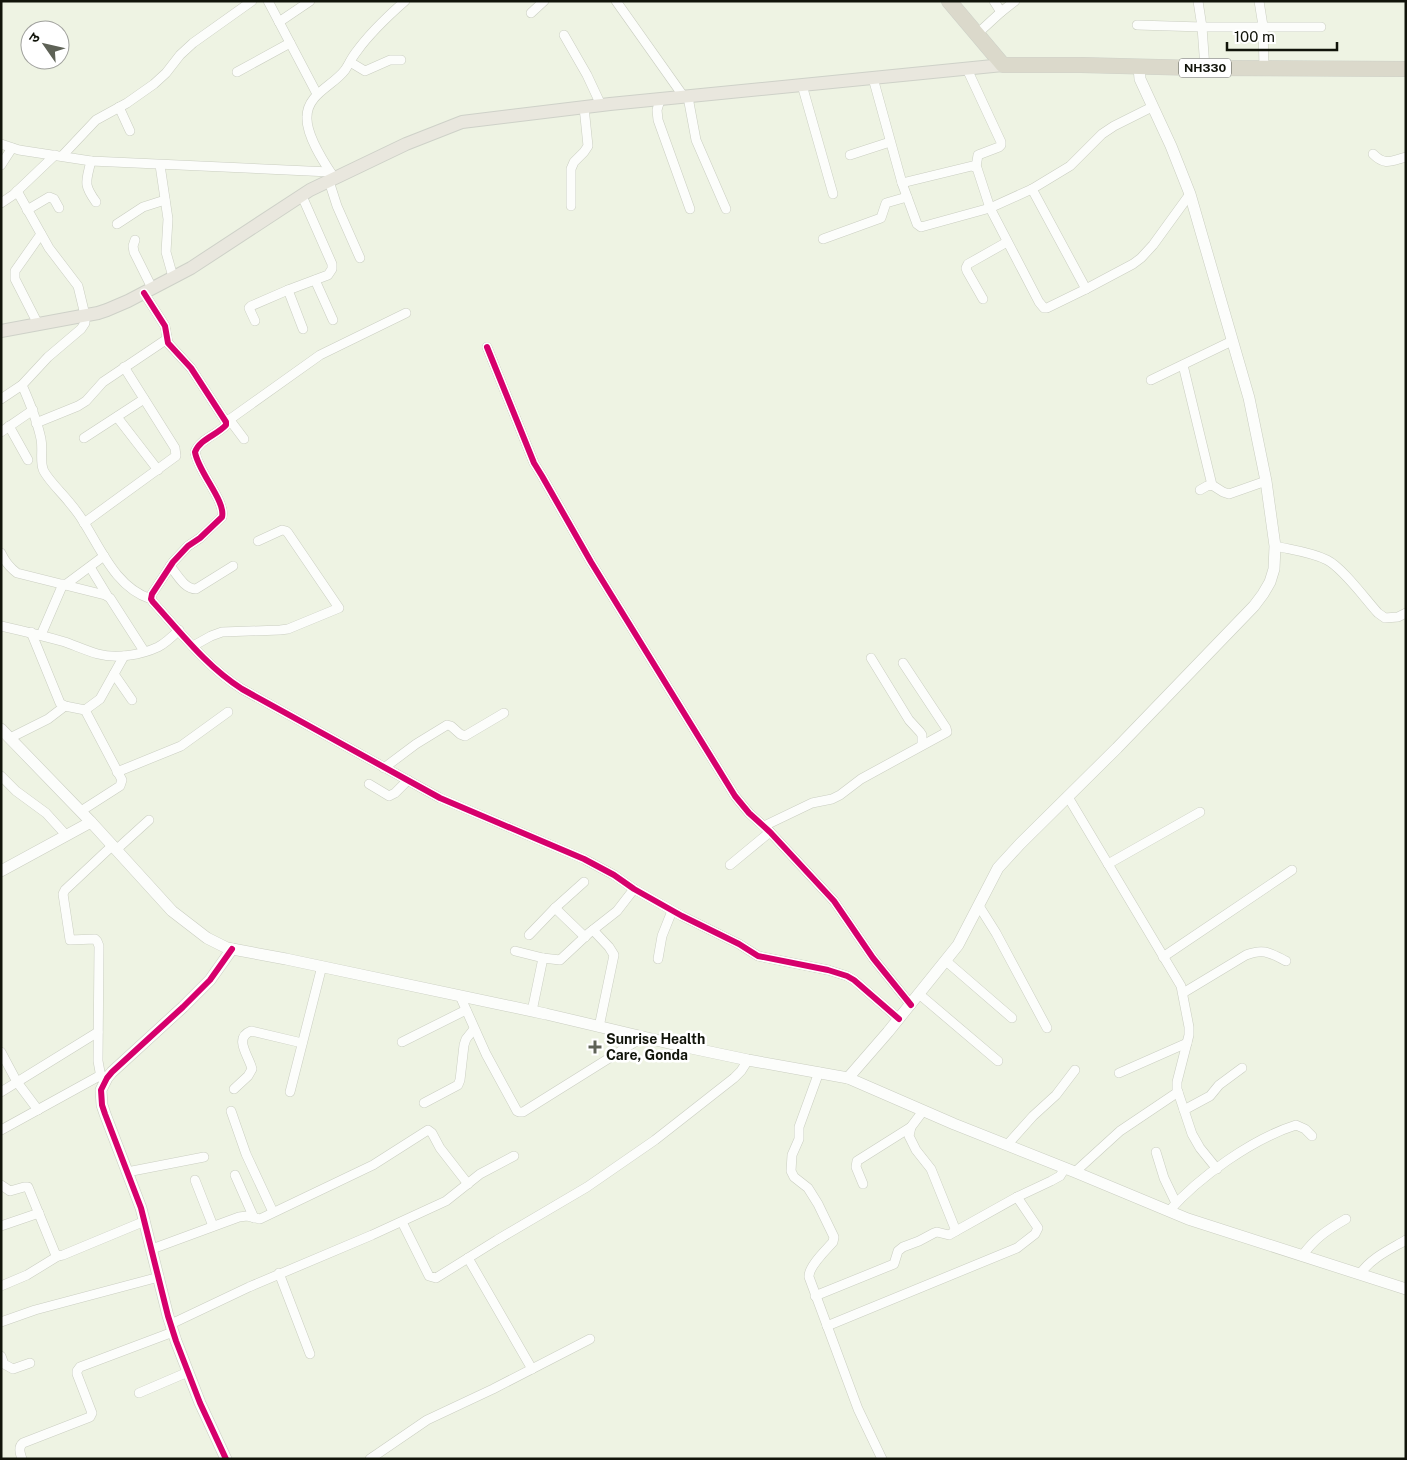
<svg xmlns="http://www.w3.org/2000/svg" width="1407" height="1460" font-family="'Public Sans','Noto Sans Devanagari',sans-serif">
  <rect width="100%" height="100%" fill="#eef3e3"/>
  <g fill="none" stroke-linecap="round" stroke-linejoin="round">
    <g stroke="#cacec1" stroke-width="10">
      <g id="street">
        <polyline points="268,1 317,94"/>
        <polyline points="616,1 684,97"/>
        <polyline points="994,1 1001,12"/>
        <polyline points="1198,1 1202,27 1205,68"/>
        <polyline points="1259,1 1263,26 1264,68"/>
        <polyline points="531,13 544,1"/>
        <polyline points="279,22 310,1"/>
        <polyline points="1137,25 1202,27 1321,27"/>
        <polyline points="977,34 1001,12 1015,1"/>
        <polyline points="564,35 587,75 601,105"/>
        <polyline points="350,62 365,71 390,60 401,60"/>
        <polyline points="967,69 1001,142 1001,145 999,147 978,155 976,167"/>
        <polyline points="237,72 290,43"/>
        <polyline points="873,78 902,183 917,224 921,227 990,208 1039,302 1044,308 1047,308 1086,289 1133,264 1141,258 1153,245 1190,194"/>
        <polyline points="802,85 833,194"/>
        <polyline points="688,97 696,140 726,209"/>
        <polyline points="660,100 657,110 658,120 690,209"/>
        <polyline points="119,107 130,131"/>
        <polyline points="1,144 19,150 91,161 330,172"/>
        <path d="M1373 154C1385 166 1391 161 1406 157"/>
        <polyline points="850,155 890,142"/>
        <polyline points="62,156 96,120 127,103 154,84 166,73 180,55 193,43 252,1"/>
        <path d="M91 161C86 182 83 184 96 202"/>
        <polyline points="1,165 12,148"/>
        <polyline points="160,165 168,219 166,252 173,277"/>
        <path d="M333 176C323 161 306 135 307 117 307 94 333 86 345 70 349 64 352 57 357 51 370 33 388 16 405 1"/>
        <polyline points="329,181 337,206 360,258"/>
        <polyline points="902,183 972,166 977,168 990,208 1032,189 1070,166 1102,134 1114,126 1152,107"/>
        <polyline points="1032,189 1086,289"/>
        <polyline points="1,203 13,195 55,155"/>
        <polyline points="571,206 571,169 574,162 584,152 588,146 584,107"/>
        <polyline points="27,210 49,197 54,199 59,208"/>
        <polyline points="117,224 143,207 165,200"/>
        <polyline points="823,239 881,218 886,203 907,197"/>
        <polyline points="135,240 133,246 134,252 152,288"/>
        <polyline points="315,280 333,320"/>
        <polyline points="288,290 303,329"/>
        <path d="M144 293 165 326 168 343 191 368 226 422V425C217 435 200 439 195 452 198 472 226 501 222 517L200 538 188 546 173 562 152 594 151 599 153 602C181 633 207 667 242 689L440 798 584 859 614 875 634 889 682 916 739 944 758 956 828 970 847 976 854 980 899 1019"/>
        <polyline points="983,299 967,271 966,268 968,264 1007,242"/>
        <polyline points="255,321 249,308 251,306 288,290 328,275 332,269 332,264 302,196"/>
        <polyline points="38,324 15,279 15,271 41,234"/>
        <polyline points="487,347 534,463 542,476 591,562 735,796 749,813 770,832 834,901 873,958 911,1005"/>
        <polyline points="1183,365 1212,485"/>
        <polyline points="1151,380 1232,341"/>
        <path d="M22 385C30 403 37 420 41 439 43 449 40 460 43 469 46 478 63 494 69 502 74 508 79 514 83 521 101 549 116 588 151 599"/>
        <polyline points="1,399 22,385 48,357 81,329 85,323 85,315 78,286 49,248 17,191"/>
        <polyline points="117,417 158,470"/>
        <polyline points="229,419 244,439"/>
        <polyline points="226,422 320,355 406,313"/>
        <polyline points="36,423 78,406 86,401 103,382 167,339"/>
        <polyline points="9,426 28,460"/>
        <polyline points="1,432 33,410"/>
        <polyline points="84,438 144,399"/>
        <polyline points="1200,490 1207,486 1212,485 1223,492 1229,494 1266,481"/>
        <polyline points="84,523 176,456 175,448 124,367"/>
        <path d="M1275 546C1292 550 1311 552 1327 560 1343 568 1366 600 1378 613L1385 618 1398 617 1406 613"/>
        <path d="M1 553C5 562 9 567 17 573L105 595 110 598 144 651"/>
        <path d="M170 566C177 574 184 589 196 589L233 566"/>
        <polyline points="90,567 107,595"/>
        <polyline points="65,585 104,556"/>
        <path d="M1 626C23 631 44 636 65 642 76 646 87 651 98 654 116 659 141 655 158 647 166 643 173 636 179 630"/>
        <polyline points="31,632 60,703 65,706 85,710 122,780 120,786 81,811"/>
        <polyline points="41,635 63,584"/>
        <polyline points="193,646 211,636 222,632 280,630 288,629 339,608 288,533 286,531 282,530 258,541"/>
        <polyline points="871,658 909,720 920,732 922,735 922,745"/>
        <polyline points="114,674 132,700"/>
        <polyline points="85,710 100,699 124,656"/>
        <polyline points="10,738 48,719 65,706"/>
        <polyline points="384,768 416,744 447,725 451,726 460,734 465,736 504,713"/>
        <polyline points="117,772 181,746 228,712"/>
        <polyline points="1,776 16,791 46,813 66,835"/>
        <polyline points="369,784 389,796 395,793 408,780"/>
        <polyline points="1068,797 1181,986 1189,1027 1189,1035 1177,1082 1177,1089 1192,1134 1200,1148 1217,1169"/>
        <polyline points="764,826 812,803 832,799 840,795 861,779 947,732 946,728 903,663"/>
        <polyline points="117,849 149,820"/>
        <polyline points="1108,864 1200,812"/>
        <polyline points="730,865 770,832"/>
        <polyline points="979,906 996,933 1047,1028"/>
        <polyline points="555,908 585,937"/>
        <polyline points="593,930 609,947 614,955 599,1027"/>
        <polyline points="529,935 555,908 584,882"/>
        <polyline points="515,951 543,958 560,960 589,933 617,911 634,889"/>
        <polyline points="1163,957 1292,870"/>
        <polyline points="658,959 662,936 672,911"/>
        <polyline points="946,961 1012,1018"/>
        <path d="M1183 993 1246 955C1264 948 1270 953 1286 961"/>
        <polyline points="919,994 998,1061"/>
        <polyline points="460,996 486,1054 517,1111 519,1112 523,1112 643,1037"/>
        <polyline points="532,1011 543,958"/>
        <polyline points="402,1042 466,1010"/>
        <polyline points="1,1052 17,1082 38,1110"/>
        <path d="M819 1072 799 1127V1139L792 1155 791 1171 794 1177 808 1188 818 1204 834 1237 833 1242C826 1250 808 1267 809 1277L858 1409 882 1459"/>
        <polyline points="1119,1073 1187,1043"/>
        <polyline points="104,1083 100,1072 98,1061 99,946 97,941 95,939 70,940 63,894 65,890 113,845"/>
        <path d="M234 1089 248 1076 252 1069C249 1056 233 1038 251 1031L302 1043"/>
        <polyline points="1,1092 98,1032"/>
        <polyline points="290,1092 322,966"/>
        <polyline points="424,1103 458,1085 460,1080 464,1045 466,1039 474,1029"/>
        <polyline points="1184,1110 1210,1096 1219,1085 1242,1068"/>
        <polyline points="231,1111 246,1154 273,1212"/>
        <polyline points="923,1111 911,1127 909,1136 916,1150 931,1169 956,1231"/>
        <polyline points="1,1130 101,1075"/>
        <polyline points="1007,1145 1033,1116 1056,1095 1075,1070"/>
        <polyline points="1156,1152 1164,1178 1176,1203"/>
        <polyline points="127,1172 204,1157"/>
        <polyline points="1075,1172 1120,1131 1178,1092"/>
        <polyline points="235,1175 254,1218"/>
        <polyline points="195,1180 213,1226"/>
        <polyline points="863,1184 856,1167 857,1161 911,1127"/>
        <polyline points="1,1185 10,1191 24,1187 28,1187 55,1253 58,1256 63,1255 145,1221"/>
        <path d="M1169 1211C1199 1177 1252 1139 1296 1125L1305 1129 1312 1136"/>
        <polyline points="402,1222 429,1276 436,1278 497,1240 587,1187 655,1140 734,1078 741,1071 748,1060"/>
        <polyline points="1,1226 39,1213"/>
        <polyline points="152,1249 239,1217 247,1216 260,1219 373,1165 428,1130 432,1133 440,1148 468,1184"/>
        <path d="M1302 1256C1315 1238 1327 1230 1346 1219"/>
        <polyline points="468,1258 532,1369"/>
        <polyline points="279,1273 310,1354"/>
        <path d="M1360 1274C1371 1258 1389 1250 1406 1240"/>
        <polyline points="1,1286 27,1275 58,1256"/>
        <polyline points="815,1296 894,1264 898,1251 903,1247 919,1241 934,1233 937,1232 949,1235 956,1231 1017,1197 1051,1181 1060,1176 1065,1168"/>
        <polyline points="1,1322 35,1310 159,1277"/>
        <polyline points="171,1324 249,1287 372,1235 446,1201 480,1174 514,1156"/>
        <polyline points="827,1326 1017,1248 1035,1234 1038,1228 1017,1197"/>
        <polyline points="1,1356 4,1364 13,1369 30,1363"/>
        <polyline points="139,1393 188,1372"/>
        <path d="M22 1459C20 1453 18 1447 23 1443L90 1417 92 1413 77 1374V1371L80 1367 173 1332"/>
        <polyline points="370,1459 427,1420 493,1389 590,1339"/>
      </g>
    </g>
    <g stroke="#cacec1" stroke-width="12">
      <g id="secondary">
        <polyline points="1,729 91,822"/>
        <polyline points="1,871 91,822 172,911 207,938 227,948 286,959 546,1014 677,1045 748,1060 848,1078 954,1124 1075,1172 1188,1219 1406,1289"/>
        <polyline points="848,1078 888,1032 958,945 998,868 1020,844 1117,748 1254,606 1263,594 1270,582 1274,569 1275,546 1266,481 1249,398 1190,194 1171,146 1146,92 1140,79 1139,67"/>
        <polyline points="226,1459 200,1403 176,1341 168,1316 141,1208 105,1114 102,1105 101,1090 107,1078 112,1072 183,1007 210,980 232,949"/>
      </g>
    </g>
    <g stroke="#ced1c8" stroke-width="14">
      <polyline id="primary" points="1,331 98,313 107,310 128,301 191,268 310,190 406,144 462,122 610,104 1003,65"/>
    </g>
    <g stroke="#ced1c8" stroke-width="16">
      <polyline id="highway" points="949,1 1003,65 1081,65 1197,68 1406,69"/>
    </g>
    <use href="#street" stroke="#fcfdfb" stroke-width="9"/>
    <use href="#secondary" stroke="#fcfdfb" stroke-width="11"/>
    <use href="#primary" stroke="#e9e7de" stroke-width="12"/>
    <use href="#highway" stroke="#dbd9cb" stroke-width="15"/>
    <g stroke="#fff" stroke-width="9">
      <g id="cycleway">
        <path d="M144 293 165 326 168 343 191 368 226 422V425C217 435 200 439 195 452 198 472 226 501 222 517L200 538 188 546 173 562 152 594 151 599 153 602C181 633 207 667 242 689L440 798 584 859 614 875 634 889 682 916 739 944 758 956 828 970 847 976 854 980 899 1019"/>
        <polyline points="487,347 534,463 542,476 591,562 735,796 749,813 770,832 834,901 873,958 911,1005"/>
        <polyline points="226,1459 200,1403 176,1341 168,1316 141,1208 105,1114 102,1105 101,1090 107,1078 112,1072 183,1007 210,980 232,949"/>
      </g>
    </g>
    <use href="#cycleway" stroke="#d6006c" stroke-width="6"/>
  </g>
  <path fill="#5e6256" stroke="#fff" stroke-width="2" d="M592.5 1039.5h5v5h5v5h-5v5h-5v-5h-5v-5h5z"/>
  <g text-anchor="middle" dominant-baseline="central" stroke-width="5" stroke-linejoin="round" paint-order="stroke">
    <rect fill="#fff" stroke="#585a54" stroke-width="1" x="1179" y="58.5" width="52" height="19" rx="4"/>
    <g font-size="12" font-weight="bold" fill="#11140a">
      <text x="1205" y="68">NH330</text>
    </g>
    <g font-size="14" font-weight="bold" fill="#11140a" stroke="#fff" text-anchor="start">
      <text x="606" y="1039">Sunrise Health<tspan x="606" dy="16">Care, Gonda</tspan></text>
    </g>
  </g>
  <rect width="1407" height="1460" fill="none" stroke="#11140a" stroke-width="5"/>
  <g transform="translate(45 45) rotate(304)"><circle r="24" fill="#ffffff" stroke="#a0a19d"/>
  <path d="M0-4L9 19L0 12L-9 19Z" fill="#5e6256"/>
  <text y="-8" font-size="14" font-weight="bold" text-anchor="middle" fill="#11140a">उ</text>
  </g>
  <path d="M1227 42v8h110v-8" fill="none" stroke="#11140a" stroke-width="2.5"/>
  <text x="1234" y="42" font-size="15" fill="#11140a" stroke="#ffffff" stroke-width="4" paint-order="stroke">100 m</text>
</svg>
